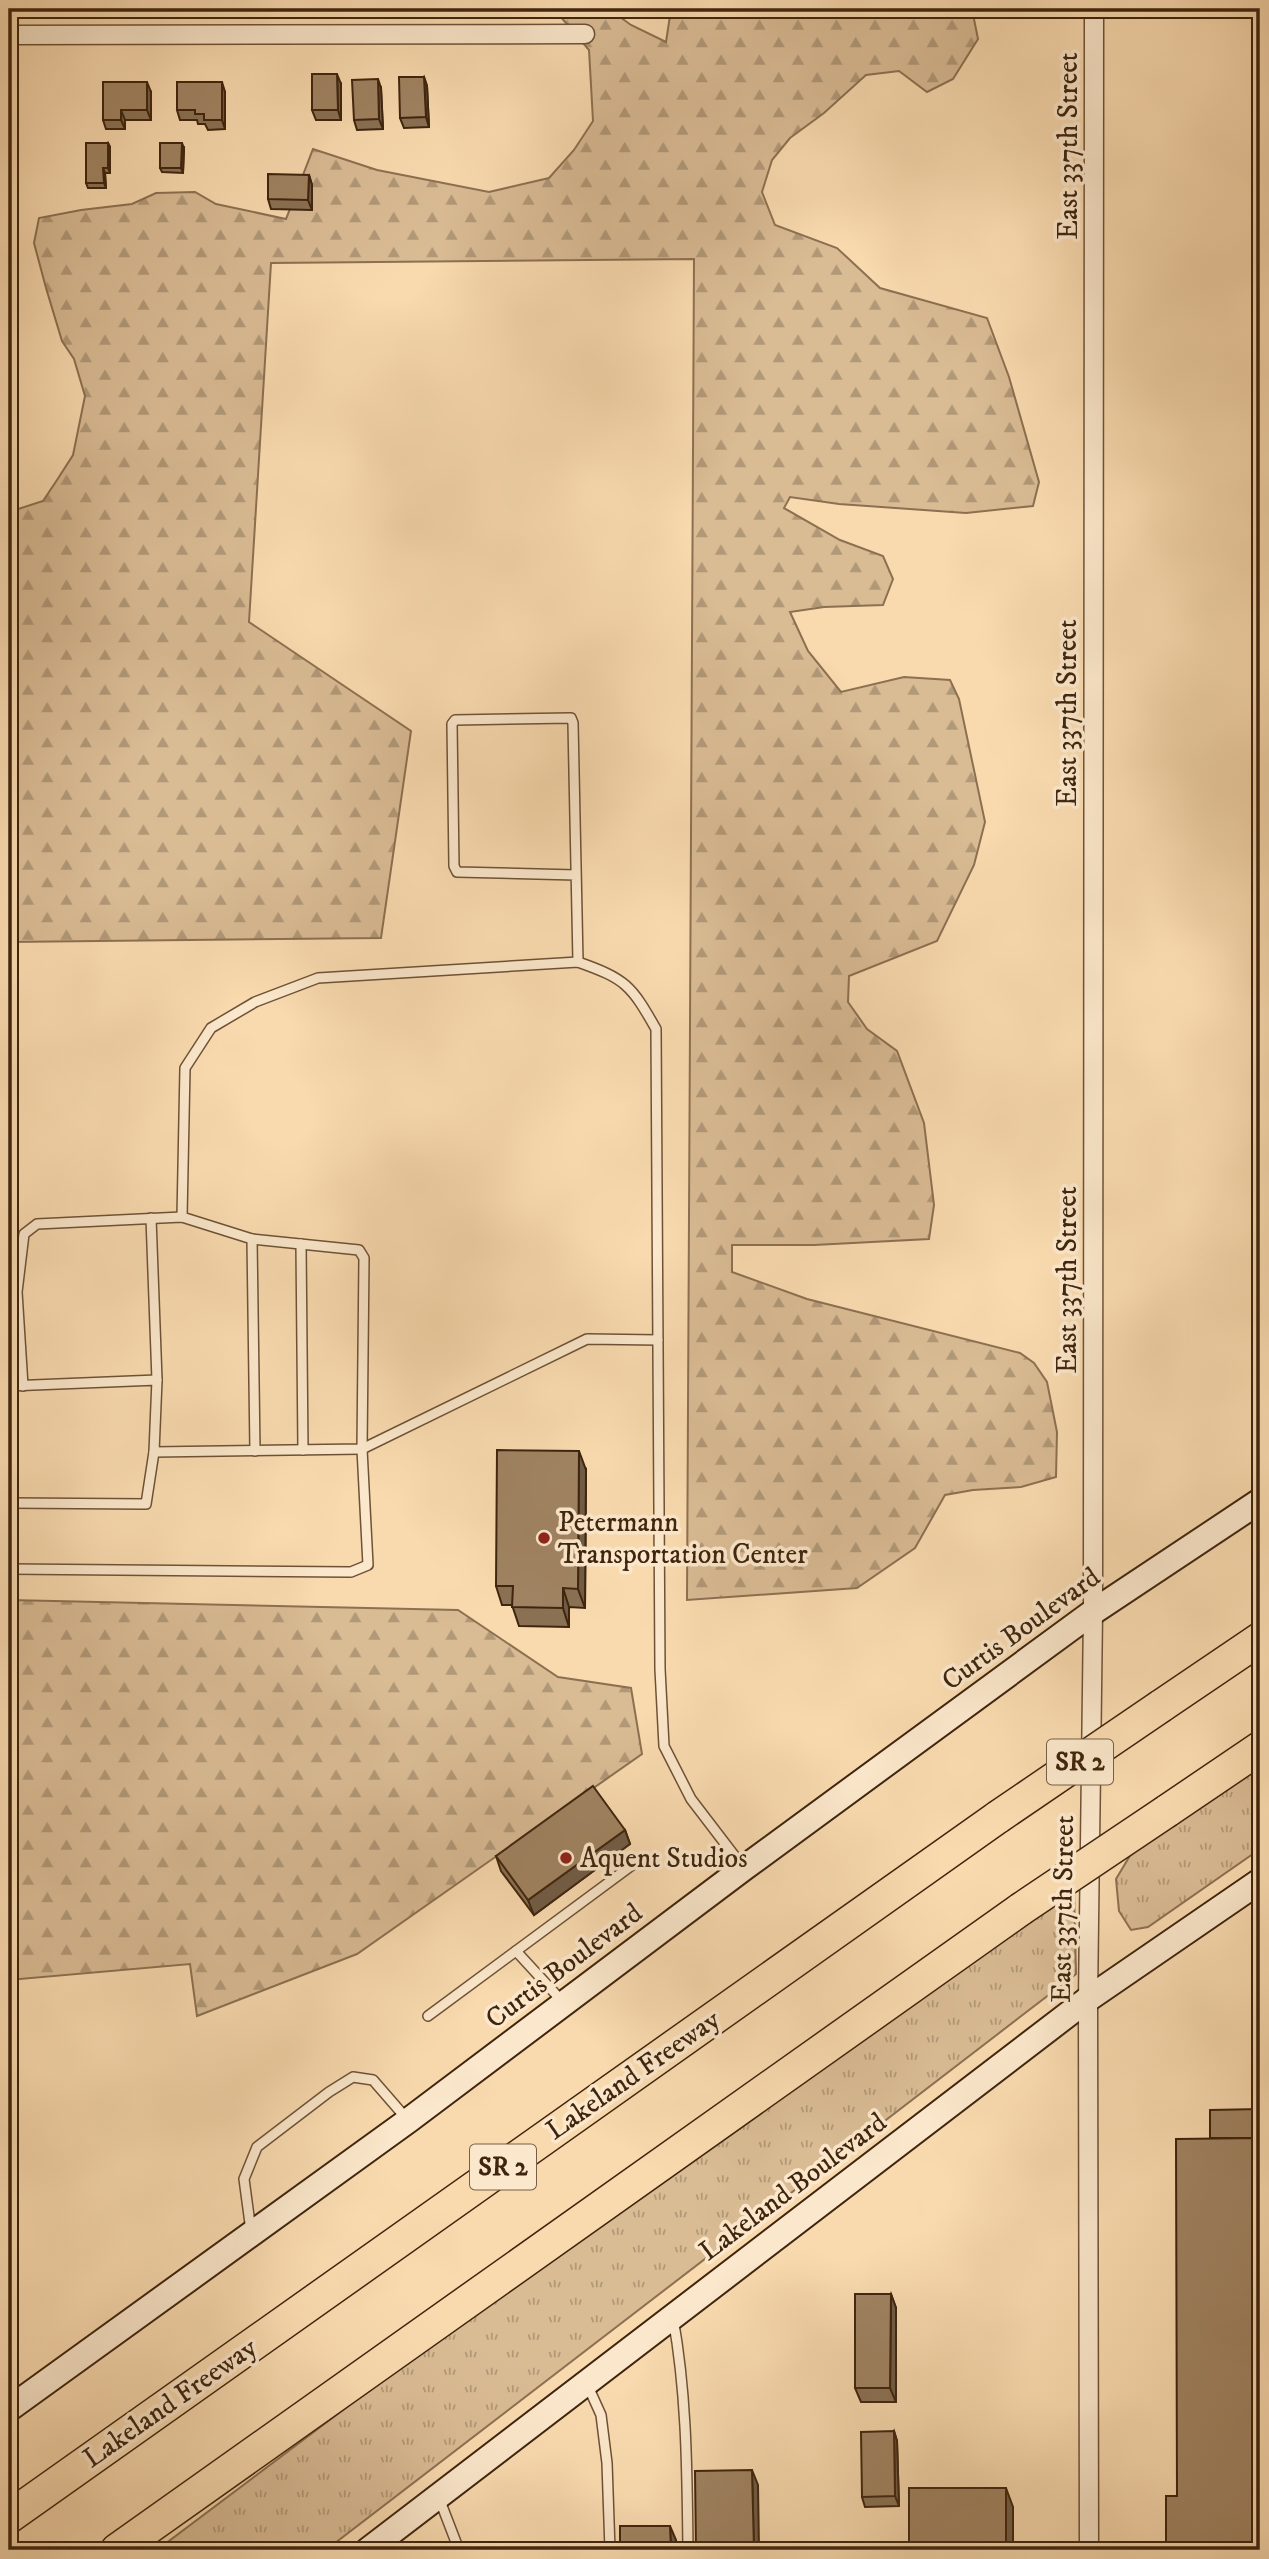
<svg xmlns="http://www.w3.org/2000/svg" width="1269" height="2559" font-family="'IM FELL DW Pica',serif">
  <defs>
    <pattern id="grass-tufts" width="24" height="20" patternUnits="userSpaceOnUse" patternTransform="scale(1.75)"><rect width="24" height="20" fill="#d9bb94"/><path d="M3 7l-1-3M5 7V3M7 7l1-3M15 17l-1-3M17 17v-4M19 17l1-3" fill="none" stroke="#b19877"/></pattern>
    <pattern id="forest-firs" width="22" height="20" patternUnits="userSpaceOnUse" patternTransform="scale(1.75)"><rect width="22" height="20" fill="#d9bb94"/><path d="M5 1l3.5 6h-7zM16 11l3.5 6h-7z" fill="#b19877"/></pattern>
  </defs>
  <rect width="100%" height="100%" fill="#f9daaf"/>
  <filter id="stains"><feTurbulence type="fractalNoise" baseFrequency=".00286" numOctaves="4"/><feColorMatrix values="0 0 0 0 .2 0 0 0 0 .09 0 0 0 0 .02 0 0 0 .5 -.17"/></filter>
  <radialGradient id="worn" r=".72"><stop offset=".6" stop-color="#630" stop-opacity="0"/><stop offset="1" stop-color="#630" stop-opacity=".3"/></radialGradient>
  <g fill="url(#grass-tufts)" stroke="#8c7051" stroke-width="2">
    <polygon points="1260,1765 1260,1849 1148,1927 1131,1930 1119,1911 1116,1879 1131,1854"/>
    <polygon points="1074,1890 1076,1974 326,2550 157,2550 404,2364"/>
  </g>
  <g fill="url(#forest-firs)" stroke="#8c7051" stroke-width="2">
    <polygon points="554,9 609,9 631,25 666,42 671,9 972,9 978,39 953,79 927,92 899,71 866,75 824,113 790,138 772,160 762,192 775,225 837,248 880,288 987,318 1009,377 1039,482 1033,506 966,513 839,504 790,497 784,508 840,540 883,556 893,579 883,605 824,607 790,612 808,651 841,692 904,677 950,680 959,699 985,822 974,865 937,941 849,976 848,1002 867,1029 897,1051 924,1123 934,1205 929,1239 814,1245 732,1245 732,1272 807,1299 1020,1353 1034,1363 1047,1382 1057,1432 1056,1477 1021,1487 973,1490 945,1495 915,1548 857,1588 687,1600 694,259 271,263 249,622 411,731 381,938 9,942 9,512 43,501 57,480 73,455 85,396 74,359 62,341 46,288 34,243 39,218 81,210 132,204 156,193 195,192 216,204 286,219 313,149 377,170 489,192 549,178 574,150 593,121 589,50"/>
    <polygon points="9,1600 458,1610 558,1677 631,1688 642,1754 357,1954 197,2016 190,1964 9,1980"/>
  </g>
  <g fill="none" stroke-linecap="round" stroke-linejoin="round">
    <g stroke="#6e5236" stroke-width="12">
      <g id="lane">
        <polyline points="576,875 457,872 454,866 452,724 455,720 571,718 573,723 578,962"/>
        <path d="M182 1217 185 1068 211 1028 255 1002 318 978 578 962C626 979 631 985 656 1029L660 1669 664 1746 691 1799 743 1867"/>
        <polyline points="151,1218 157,1380"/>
        <polyline points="301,1244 303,1450"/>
        <polyline points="9,1386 157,1380 154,1452 362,1449 587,1339 658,1340"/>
        <polyline points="23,1386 17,1292 24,1234 37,1224 182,1217 252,1239 255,1451"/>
        <polyline points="9,1503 146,1504 154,1452"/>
        <polyline points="9,1569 351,1572 368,1565 362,1449 364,1258 359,1250 252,1239"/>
        <polyline points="516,1951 562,2001"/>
        <polyline points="428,2016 635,1863"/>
        <polyline points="251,2231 244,2179 257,2147 329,2092 353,2077 373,2080 406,2118"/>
        <path d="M673 2318C687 2395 687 2473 688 2550"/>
        <polyline points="587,2384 601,2415 607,2463 610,2550"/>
        <polyline points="439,2498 459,2550"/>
      </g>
    </g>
    <g stroke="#6e5236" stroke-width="21">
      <g id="street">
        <polyline points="9,35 585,34"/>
        <polyline points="1089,2550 1088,1999 1093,1612 1094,9"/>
      </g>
    </g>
    <g stroke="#3f250e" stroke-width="28">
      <g id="secondary">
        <polyline points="9,2409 409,2120 744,1868 1093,1612 1260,1501"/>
        <polyline points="368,2550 1088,1999 1260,1881"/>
      </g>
    </g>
    <g stroke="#3f250e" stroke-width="35">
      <g id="highway">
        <polyline points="1161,1706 1260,1639"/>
        <polyline points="1167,1811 1260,1748"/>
        <polyline points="9,2517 998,1817"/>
        <polyline points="117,2550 1021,1909"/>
      </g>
    </g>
    <use href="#lane" stroke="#fbe7cb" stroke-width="9"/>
    <use href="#street" stroke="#fbe7cb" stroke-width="18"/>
    <use href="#secondary" stroke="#fbe7cb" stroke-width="24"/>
    <use href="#highway" stroke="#f9daaf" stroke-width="32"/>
    <g stroke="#3f250e" stroke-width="35" stroke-linecap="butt">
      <g id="highway-bridge">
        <polyline points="998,1817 1161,1706"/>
        <polyline points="1021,1909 1167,1811"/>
      </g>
    </g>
    <use href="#highway-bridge" stroke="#f9daaf" stroke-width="32"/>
  </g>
  <g fill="#8a7154" stroke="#3f250e" stroke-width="2">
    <polygon points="424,77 427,86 429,127 404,128 400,118"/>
    <polygon points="341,84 341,120 316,120 312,110"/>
    <polygon points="381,88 383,129 357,130 354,120"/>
    <polygon points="151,92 151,120 125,120 125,129 106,129 103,120"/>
    <polygon points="225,92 225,129 208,130 205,124 198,124 197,120 180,120 177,110"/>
    <polygon points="108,143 110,147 110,173 105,173 106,188 88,188 86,183"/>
    <polygon points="184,148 183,173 162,172 160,168"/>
    <polygon points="309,175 312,185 312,210 271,209 268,199"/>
    <polygon points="586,1470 585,1608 569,1607 569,1627 519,1626 512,1605 502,1605 496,1586"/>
    <polygon points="625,1830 630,1844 534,1915 501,1871 496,1856"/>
    <polygon points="891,2294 896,2308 896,2402 861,2402 855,2388"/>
    <polygon points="894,2431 897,2441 899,2506 865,2507 862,2497"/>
  </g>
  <g fill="#705c45" stroke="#3f250e" stroke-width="2">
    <polygon points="337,74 341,84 341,120 338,110"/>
    <polygon points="424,77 427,86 429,127 426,117"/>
    <polygon points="378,79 381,88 383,129 379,119"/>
    <polygon points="147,82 151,92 151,120 147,110"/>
    <polygon points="222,82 225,92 225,129 222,120"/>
    <polygon points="121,110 125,120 125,129 121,120"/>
    <polygon points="108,143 110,147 110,173 108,168"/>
    <polygon points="182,143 184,148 183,173 181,168"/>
    <polygon points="103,168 105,173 106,188 104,183"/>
    <polygon points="309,175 312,185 312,210 308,200"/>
    <polygon points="579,1451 586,1470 585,1608 578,1589"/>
    <polygon points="563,1588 569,1607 569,1627 563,1608"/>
    <polygon points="625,1830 630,1844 534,1915 528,1900"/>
    <polygon points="891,2294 896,2308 896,2402 890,2388"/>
    <polygon points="894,2431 897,2441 899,2506 895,2496"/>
    <polygon points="752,2470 758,2485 759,2550 754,2550"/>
    <polygon points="1006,2488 1013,2507 1013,2550 1006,2550"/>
    <polygon points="670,2526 676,2540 676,2550 671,2550"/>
  </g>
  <g fill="#a08362" stroke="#3f250e" stroke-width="2">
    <polygon points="312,74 337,74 338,110 312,110"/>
    <polygon points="399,77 424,77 426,117 400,118"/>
    <polygon points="378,79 379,119 354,120 352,80"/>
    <polygon points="103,82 147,82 147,110 121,110 121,120 103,120"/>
    <polygon points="177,82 222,82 222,120 204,120 204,114 195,114 195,110 177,110"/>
    <polygon points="86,143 108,143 108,168 103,168 104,183 86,183"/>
    <polygon points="160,143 182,143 181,168 160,168"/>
    <polygon points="268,174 309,175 308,200 268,199"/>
    <polygon points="497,1450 579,1451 578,1589 563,1588 563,1608 512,1607 513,1586 496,1586"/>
    <polygon points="593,1786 625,1830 528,1900 496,1856"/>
    <polygon points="1260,2109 1260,2138 1210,2138 1210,2110"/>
    <polygon points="1260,2138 1260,2550 1166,2550 1166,2496 1177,2496 1176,2139"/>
    <polygon points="855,2294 891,2294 890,2388 855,2388"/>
    <polygon points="894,2431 895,2496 862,2497 861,2432"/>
    <polygon points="752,2470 754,2550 696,2550 695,2471"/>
    <rect x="909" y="2488" width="97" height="62"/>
    <polygon points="620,2526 670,2526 671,2550 620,2550"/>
  </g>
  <g fill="#8f2418" stroke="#fbe7cb" stroke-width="2.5">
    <circle cx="544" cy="1538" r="7"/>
    <circle cx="566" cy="1858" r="7"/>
  </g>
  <g text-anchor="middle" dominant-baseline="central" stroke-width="7" stroke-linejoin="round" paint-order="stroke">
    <g fill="#fbe7cb" stroke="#775f47" stroke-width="2">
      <rect x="1047" y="1739.5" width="66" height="45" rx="5"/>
      <rect x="470" y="2144.5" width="66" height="45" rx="5"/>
    </g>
    <g font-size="26" font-weight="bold" fill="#3f250e">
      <text x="1080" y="1762">SR 2</text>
      <text x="503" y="2167">SR 2</text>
    </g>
    <g font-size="28" fill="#3f250e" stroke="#fbe7cb">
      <text transform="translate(1068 146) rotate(-90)">East 337th Street</text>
      <text transform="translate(1067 713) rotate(-90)">East 337th Street</text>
      <text transform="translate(1067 1280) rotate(-90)">East 337th Street</text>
      <text transform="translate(1021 1629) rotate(-36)">Curtis Boulevard</text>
      <text transform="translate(1063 1909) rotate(-89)">East 337th Street</text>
      <text transform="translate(564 1966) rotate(-37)">Curtis Boulevard</text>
      <text transform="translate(633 2075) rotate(-35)">Lakeland Freeway</text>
      <text transform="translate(793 2187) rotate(-37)">Lakeland Boulevard</text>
      <text transform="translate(170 2403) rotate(-35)">Lakeland Freeway</text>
    </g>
    <g font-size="28" fill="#3f250e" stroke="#fbe7cb" text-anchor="start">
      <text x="558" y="1522">Petermann<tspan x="558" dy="32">Transportation Center</tspan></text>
      <text x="580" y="1858">Aquent Studios</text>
    </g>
  </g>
  <rect width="1269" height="2559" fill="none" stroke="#f9daaf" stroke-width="35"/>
  <rect x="10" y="10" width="1248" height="2538" fill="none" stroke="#3f250e" stroke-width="3.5"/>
  <rect x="18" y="18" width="1234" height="2524" fill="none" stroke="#3f250e" stroke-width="2"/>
  <rect width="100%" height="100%" filter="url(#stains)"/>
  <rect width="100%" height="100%" fill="url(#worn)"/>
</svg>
